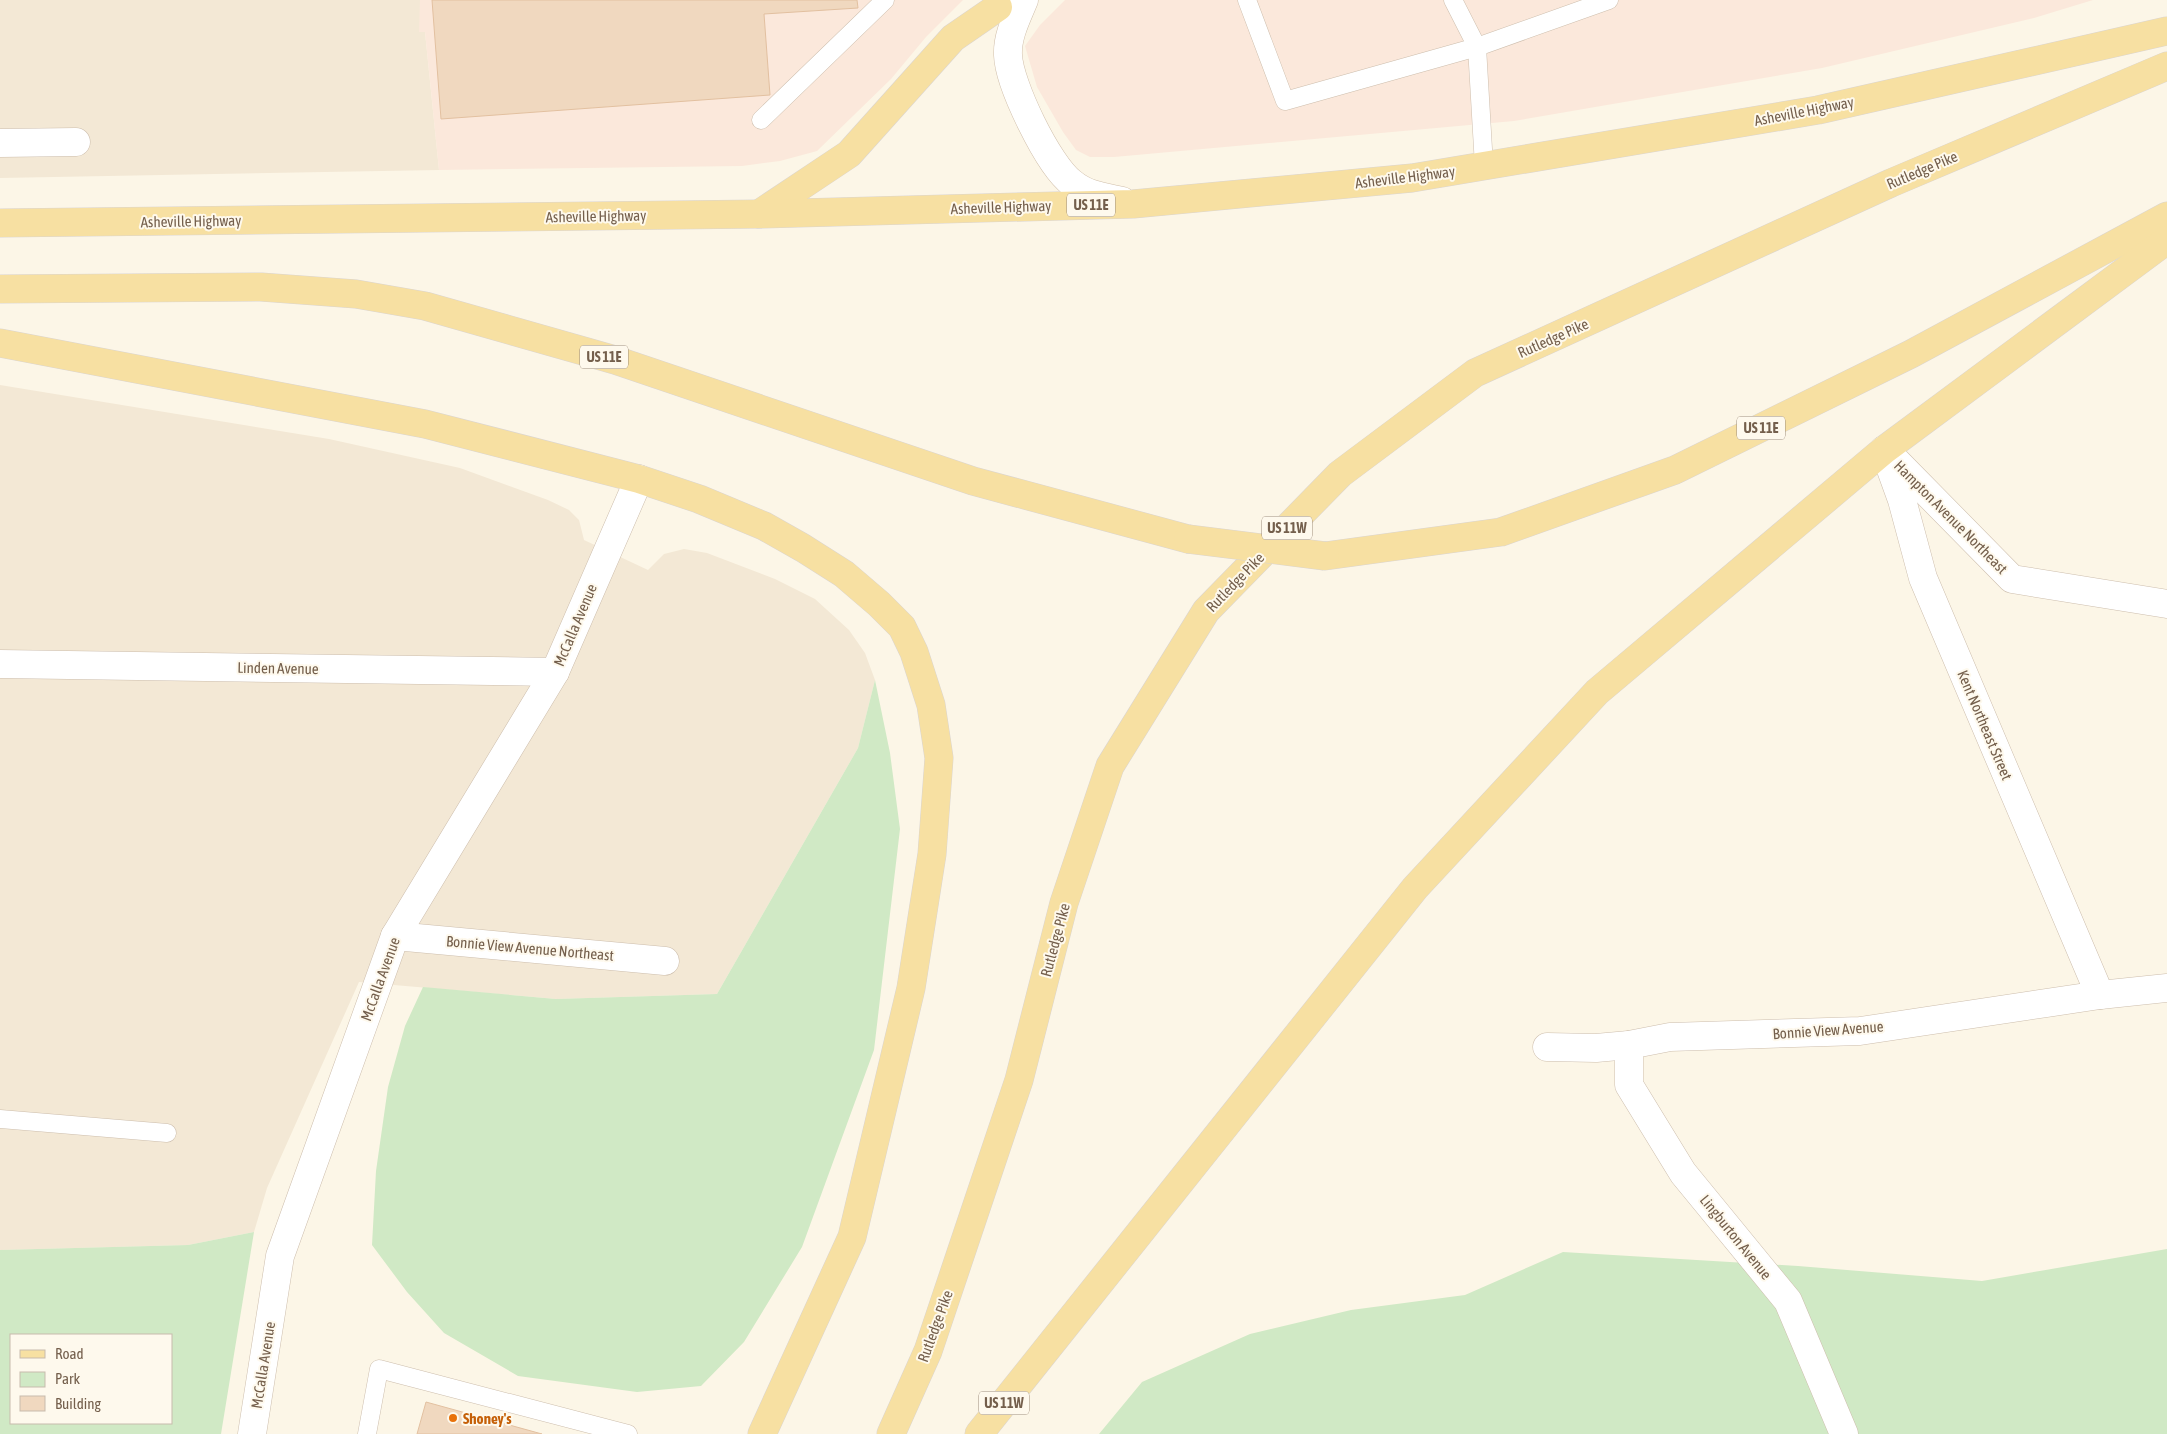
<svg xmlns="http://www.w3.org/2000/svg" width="2167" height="1434" font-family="'Asap Condensed',sans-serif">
  <rect width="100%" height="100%" fill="#fcf6e7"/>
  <g fill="#f3e8d5">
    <polygon points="0,0 420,0 420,32 425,32 439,170 0,178"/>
    <polygon points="0,385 329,439 460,468 548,500 569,510 579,520 584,540 648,570 664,554 684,549 707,553 775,579 815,599 849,630 865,653 875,680 858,748 717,994 556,999 359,982 267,1188 254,1232 188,1245 0,1250"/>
  </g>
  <g fill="#fbe8db">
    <polygon points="420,0 963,0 926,37 891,79 817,151 780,161 742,166 439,170 425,32 419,32"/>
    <polygon points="1065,0 2093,0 2034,18 1822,68 1514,121 1114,157 1090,157 1076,150 1063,132 1037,87 1025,46 1040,25"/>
  </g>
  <g fill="#d0e9c5" fill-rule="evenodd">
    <polygon points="875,680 890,753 900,829 874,1050 802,1247 744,1342 701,1386 637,1392 518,1376 444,1333 407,1292 372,1245 376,1171 388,1087 405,1026 423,987 556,999 717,994 858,748"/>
    <path d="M254 1232 221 1434H0V1250L188 1245ZM11 1335H171V1423H11Z"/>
    <polygon points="2167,1249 2167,1434 1099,1434 1142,1382 1250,1334 1351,1310 1465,1295 1563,1252 1798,1266 1982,1281"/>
  </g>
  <g fill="#f0d8bf" stroke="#e2c0a0">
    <polygon points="432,0 857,0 858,8 764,14 770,95 441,119"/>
    <polygon points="426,1402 542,1434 417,1434"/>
  </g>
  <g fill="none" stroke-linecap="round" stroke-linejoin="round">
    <g stroke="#cdbead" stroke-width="19">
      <g id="lane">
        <polyline points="1247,0 1285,101 1477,47 1609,0"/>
        <polyline points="1453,0 1477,47 1484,166"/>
        <polyline points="761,120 885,0"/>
        <polyline points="0,1119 167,1133"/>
        <polyline points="367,1434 379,1369 628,1434"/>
      </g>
    </g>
    <g stroke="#cdbead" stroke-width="29">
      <g id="street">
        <polyline points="0,143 76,142"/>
        <polyline points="1884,450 1902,500 1923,578 2100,995"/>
        <polyline points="1890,455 2012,579 2167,604"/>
        <polyline points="0,664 555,672"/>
        <polyline points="395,936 665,961"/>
        <polyline points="1629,1045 1629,1085 1683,1173 1788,1301 1844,1434"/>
        <polyline points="1547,1047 1596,1048 1629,1045 1670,1037 1860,1031 2100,995 2167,988"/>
        <polyline points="252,1434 280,1256 395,936 555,672 639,479"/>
      </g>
    </g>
    <g stroke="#d0bfab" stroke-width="29">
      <path id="secondary" d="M1024 0C1017 17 1007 36 1008 55 1009 84 1048 165 1072 183 1086 195 1104 197 1122 201"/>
    </g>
    <g stroke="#dbd5d0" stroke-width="29">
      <g id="primary">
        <polyline points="759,214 849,154 953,38 998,7"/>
        <polyline points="0,223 759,214 1133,204 1412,178 1818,110 2167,31"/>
        <polyline points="0,289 261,287 356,294 425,306 615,360 973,481 1188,539"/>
        <polyline points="0,343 425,424 639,479 699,499 764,526 803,548 844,574 879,604 902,627 914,652 931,705 939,758 932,854 911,988 852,1237 762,1434"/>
        <polyline points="1325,556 1501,532 1675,470 1911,354 2167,216"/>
        <polyline points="891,1434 928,1351 1019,1080 1064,903 1110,766 1206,611 1340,474 1475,373 1891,183 2167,66"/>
        <polyline points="979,1434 1415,888 1597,692 1884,450 2167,240"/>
      </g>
    </g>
    <use href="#lane" stroke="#fff" stroke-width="18"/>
    <use href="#street" stroke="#fff" stroke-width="28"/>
    <use href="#secondary" stroke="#fff" stroke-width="28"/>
    <use href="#primary" stroke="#f7e0a2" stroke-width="28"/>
    <g stroke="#dbd5d0" stroke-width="29" stroke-linecap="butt">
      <polyline id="primary-bridge" points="1188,539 1325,556"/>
    </g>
    <use href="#primary-bridge" stroke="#f7e0a2" stroke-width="28"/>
  </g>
  <circle fill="#e8710a" stroke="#fef9ed" stroke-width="2" cx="453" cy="1418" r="5"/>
  <g text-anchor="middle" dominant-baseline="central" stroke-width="4" stroke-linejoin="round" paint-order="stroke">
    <g fill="#fef9ed" stroke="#9d8d7c" stroke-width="1">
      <rect x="1067" y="193.5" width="48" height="23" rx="4"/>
      <rect x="580" y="345.5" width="48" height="23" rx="4"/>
      <rect x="1737" y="416.5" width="48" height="23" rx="4"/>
      <rect x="1262" y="516.5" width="50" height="23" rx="4"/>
      <rect x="979" y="1391.5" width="50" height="23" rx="4"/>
    </g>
    <g font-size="14" font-weight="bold" fill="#745f4c">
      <text x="1091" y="205">US 11E</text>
      <text x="604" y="357">US 11E</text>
      <text x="1761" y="428">US 11E</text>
      <text x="1287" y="528">US 11W</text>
      <text x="1004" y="1403">US 11W</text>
    </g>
    <g font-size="15" fill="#745f4c" stroke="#fef9ed">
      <text transform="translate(1804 111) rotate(-11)">Asheville Highway</text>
      <text transform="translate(1922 170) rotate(-23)">Rutledge Pike</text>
      <text transform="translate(1405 177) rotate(-7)">Asheville Highway</text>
      <text transform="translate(1001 207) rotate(-2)">Asheville Highway</text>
      <text transform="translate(596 216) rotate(-1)">Asheville Highway</text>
      <text transform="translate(191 221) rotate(-1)">Asheville Highway</text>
      <text transform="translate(1553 338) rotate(-24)">Rutledge Pike</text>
      <text transform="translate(1951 517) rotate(45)">Hampton Avenue Northeast</text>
      <text transform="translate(1235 582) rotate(-46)">Rutledge Pike</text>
      <text transform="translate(575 625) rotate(-67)">McCalla Avenue</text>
      <text transform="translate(278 668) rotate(1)">Linden Avenue</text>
      <text transform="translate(1985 725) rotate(67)">Kent Northeast Street</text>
      <text transform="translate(1055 940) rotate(-75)">Rutledge Pike</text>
      <text transform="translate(530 948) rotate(5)">Bonnie View Avenue Northeast</text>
      <text transform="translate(380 979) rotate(-70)">McCalla Avenue</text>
      <text transform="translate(1828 1030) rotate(-4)">Bonnie View Avenue</text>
      <text transform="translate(1736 1237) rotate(51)">Lingburton Avenue</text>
      <text transform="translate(935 1326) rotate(-70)">Rutledge Pike</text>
      <text transform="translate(263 1365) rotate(-81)">McCalla Avenue</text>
    </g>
    <g font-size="15" font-weight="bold" fill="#c56008" stroke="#fef9ed" text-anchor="start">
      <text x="463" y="1418">Shoney's</text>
    </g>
  </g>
  <rect x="10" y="1334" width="162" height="90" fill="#fef9ed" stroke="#c7bbad"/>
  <rect x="20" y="1350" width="25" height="8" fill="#f7e0a2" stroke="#c7bbad"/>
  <text x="55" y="1359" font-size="15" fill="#745f4c">Road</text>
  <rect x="20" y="1372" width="25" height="15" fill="#d0e9c5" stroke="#c7bbad"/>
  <text x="55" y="1384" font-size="15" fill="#745f4c">Park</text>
  <rect x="20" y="1396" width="25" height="15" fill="#f0d8bf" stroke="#c7bbad"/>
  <text x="55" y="1409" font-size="15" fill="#745f4c">Building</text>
</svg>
